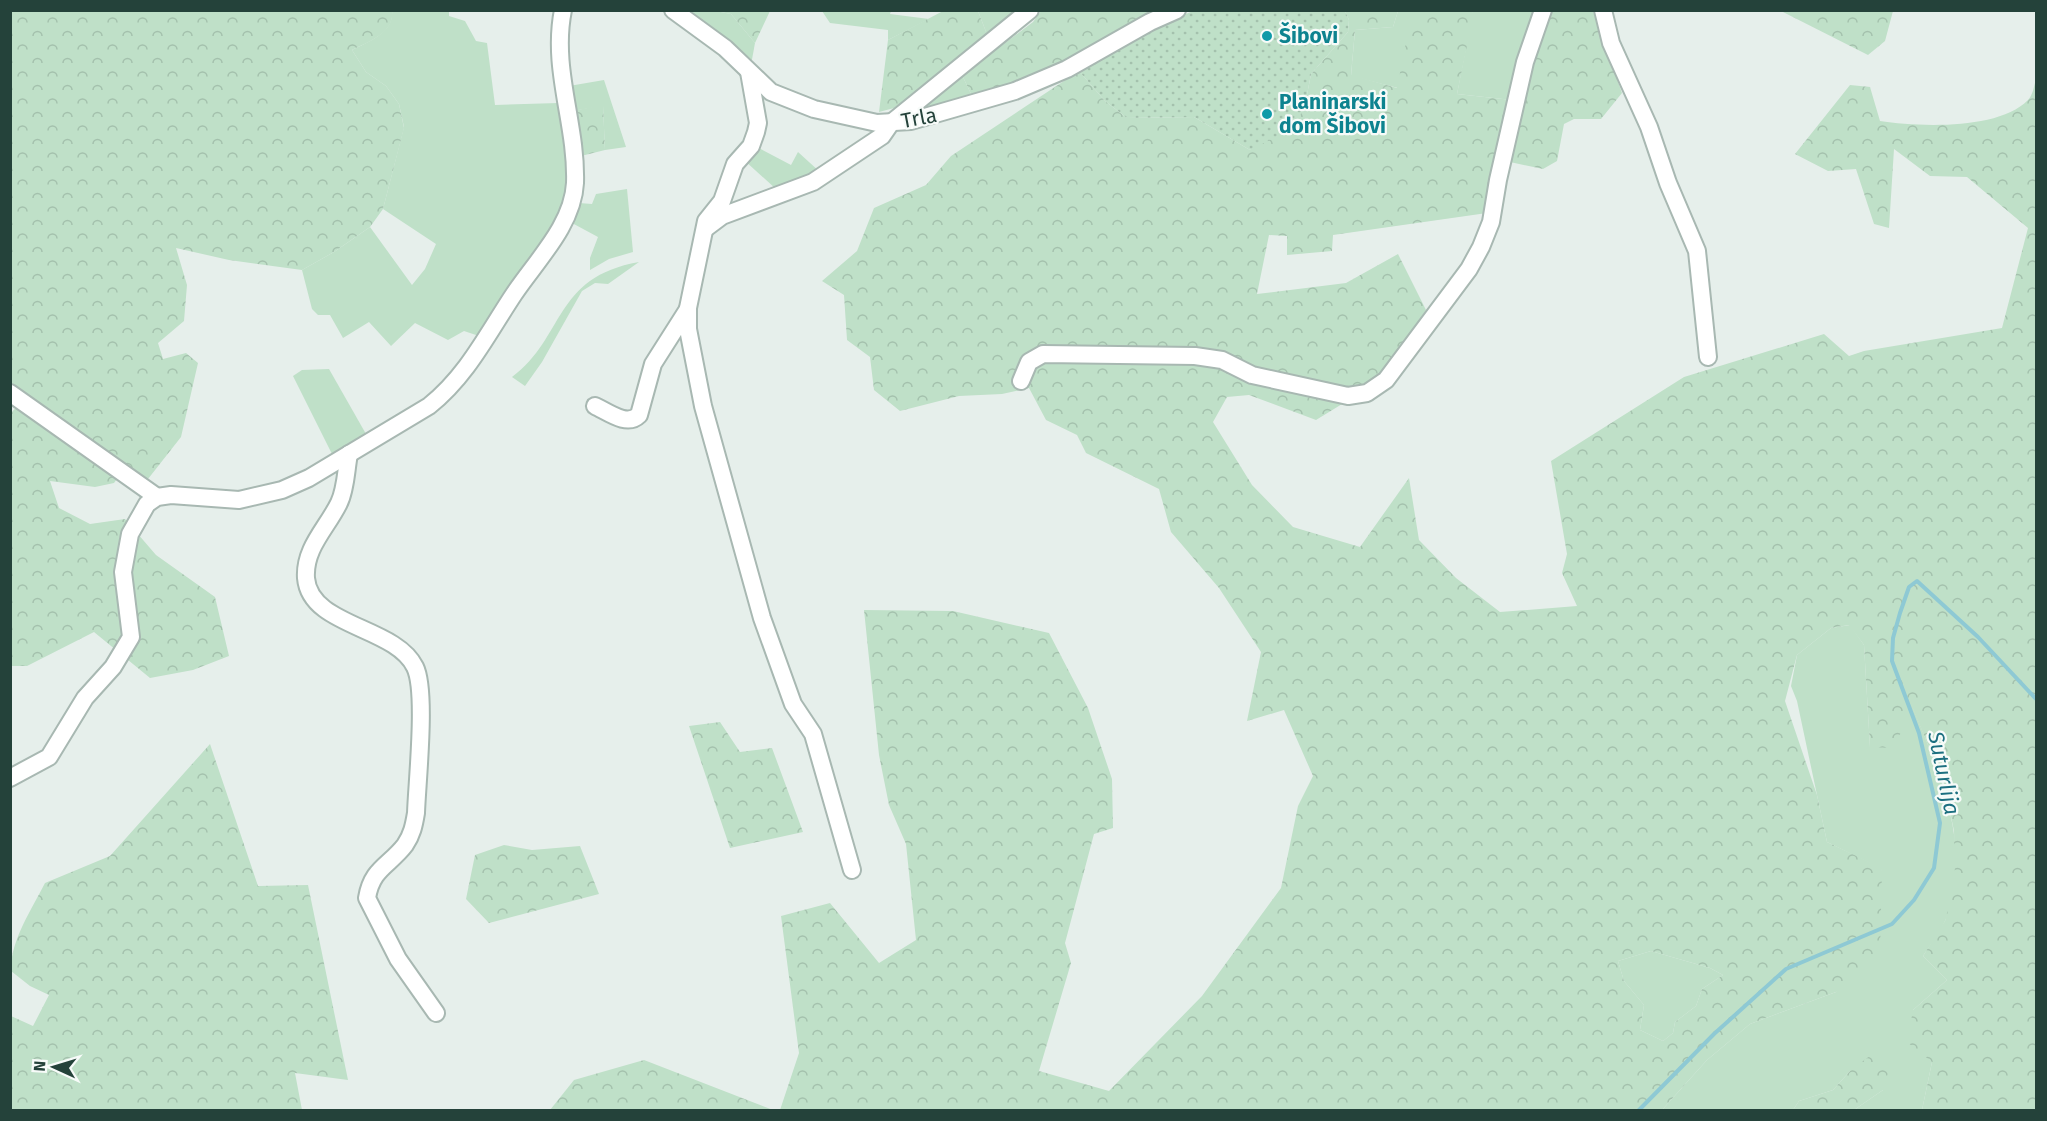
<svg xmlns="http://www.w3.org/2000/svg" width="2047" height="1121" font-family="'Fira Sans',sans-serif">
  <defs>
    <pattern id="forest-crowns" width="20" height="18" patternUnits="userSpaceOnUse" patternTransform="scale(1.5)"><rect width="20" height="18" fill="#bfe0c8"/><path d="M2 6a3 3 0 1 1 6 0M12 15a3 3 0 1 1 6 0" fill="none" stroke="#a4c1ad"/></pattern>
    <pattern id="park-dots" width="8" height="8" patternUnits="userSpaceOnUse" patternTransform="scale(1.5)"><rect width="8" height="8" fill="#bfe0c8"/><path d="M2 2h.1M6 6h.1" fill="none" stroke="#a4c1ad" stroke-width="1.8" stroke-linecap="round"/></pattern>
  </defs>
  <rect width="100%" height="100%" fill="#e6efeb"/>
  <g fill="#bfe0c8">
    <path d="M392 11H449V16L465 21 476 41 487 43 495 105 558 103C561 128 567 155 567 180 567 224 507 299 482 337L464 331 448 340 415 323 391 346 369 322 343 338 330 315H318L312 309 302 270 334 252 370 227 412 285 425 269 436 244 383 209 404 127 399 104 386 86 366 72 352 50C368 42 394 33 392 11Z"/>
    <polygon points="684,11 716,11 731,14 755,43 751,65"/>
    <polygon points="822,11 891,11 890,14 929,19 888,40 888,30 830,23"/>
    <polygon points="978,11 1022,11 988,37"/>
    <polygon points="1398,11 1537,11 1512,100 1457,94 1473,12 1398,88 1351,76 1355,30 1393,27"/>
    <polygon points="962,75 973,98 921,115 917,107"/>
    <polygon points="604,80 626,147 605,150 603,106 572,111 569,86"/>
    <polygon points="757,147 791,165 798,152 820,172 776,189 744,160"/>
    <polygon points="627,189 633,252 609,259 590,270 590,258 598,237 572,223 579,203 592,204 596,194"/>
    <path d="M639 262 608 284 595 283 582 291 542 362 525 386 512 377C565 338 553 277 639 262Z"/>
    <polygon points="329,369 366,434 333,456 293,376 302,370"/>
    <path d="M1850 625 1864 645 1870 747 1913 708C1939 771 1975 853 1945 921 1940 933 1930 945 1923 956L1947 980 1913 1010 1932 1062 1922 1110H1854L1883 1090 1850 1071 1833 1090 1799 1101 1793 1110H1662L1707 1060 1750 1024 1836 992 1882 869 1827 842 1797 701 1791 686 1797 655 1831 628Z"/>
    <polygon points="1651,951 1710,968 1723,975 1702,989 1696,1006 1675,1022 1673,1033 1663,1041 1640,1030 1644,1005 1624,981 1618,961"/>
  </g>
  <g fill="url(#forest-crowns)" fill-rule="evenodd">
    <path d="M11 11H392C395 33 368 42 352 50L366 72 386 86 399 104 404 128 383 209 370 227 334 252 302 270 229 260 176 248 187 285 184 321 158 343 163 359 186 353 198 363 181 437 148 479 127 465 114 483 95 487 50 481 59 508 90 524 125 519 156 555 215 597 229 656 193 670 150 678 94 632 27 666H11L10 414 27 396 10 382Z"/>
    <polygon points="716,11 770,11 755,43 731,14"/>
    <polygon points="943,11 978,11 988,37 894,108 879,112 888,40"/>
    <polygon points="1041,11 1157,11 1066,62 973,98 962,75 1033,22"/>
    <path d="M1345 11H1398L1393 27 1355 30 1351 75 1397 88 1409 27 1436 15 1474 12 1457 94 1512 100 1487 213 1333 235 1332 251 1287 255V236L1269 235 1257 294 1346 283 1398 254 1426 310 1378 382 1316 420 1249 395 1227 397 1213 422 1252 485 1293 527 1360 547 1409 478 1419 540 1456 578 1500 612 1577 606 1562 573 1567 554 1551 461 1684 377 1824 334 1849 356 1864 351 2002 328 2028 228 1967 177 1930 176 1894 149 1889 228 1874 224 1856 169 1828 171 1795 154 1850 85 1870 87 1880 121C1919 127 1999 130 2028 100 2033 95 2034 86 2036 79V1110H1922L1932 1062 1907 1042 1913 1010 1947 980 1923 956 1945 921 1955 880 1954 831 1944 783 1913 709 1893 748 1870 747 1864 645 1849 625 1831 628 1797 655 1785 701 1817 795 1827 842 1882 868 1880 954 1836 992 1750 1024 1707 1060 1662 1110H780L799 1053 781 916 830 903 879 963 916 940 906 844 889 805 879 755 864 610 953 611 1049 633 1088 708 1112 779 1113 828 1094 834 1065 943 1071 963 1039 1071 1109 1091 1202 996 1281 888 1298 806 1313 776 1284 710 1247 721 1261 652 1219 588 1171 532 1159 489 1086 453 1077 435 1046 420 1029 388 1002 394 959 396 900 411 874 390 870 357 847 340 844 295 822 281 857 251 874 208 926 185 951 156 1079 71 1105 101 1127 118 1194 117 1250 150 1306 100 1311 74 1348 32 1349 20ZM1651 951 1710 968 1723 975 1702 989 1696 1006 1675 1022 1673 1033 1663 1041 1640 1030 1644 1005 1624 981 1618 961Z"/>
    <polygon points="1550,11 1593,11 1622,93 1601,119 1574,119 1564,124 1557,161 1543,169 1510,162 1533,57"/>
    <polygon points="1781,11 1893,11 1885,41 1868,55"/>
    <polygon points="603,105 605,150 581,156 572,111"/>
    <polygon points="720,722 740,752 772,748 803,832 730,848 689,726"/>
    <path d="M210 744 258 886 308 885 348 1080 295 1073 302 1110H11V1016L33 1026 49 995 30 986 11 971C10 941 32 909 45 883L110 856Z"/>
    <polygon points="504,845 532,850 580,846 599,894 489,923 466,899 475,855"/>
    <polygon points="1887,1050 1892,1060 1883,1090 1854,1110 1793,1110 1799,1101 1833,1090 1850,1071 1871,1055"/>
    <polygon points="644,1060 773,1110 550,1110 574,1080"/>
  </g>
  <polygon fill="url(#park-dots)" points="1193,11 1345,11 1349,20 1348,32 1311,74 1306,100 1296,127 1250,150 1194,117 1127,118 1105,101 1079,71 1167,22"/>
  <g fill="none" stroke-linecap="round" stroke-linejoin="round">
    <polyline stroke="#8ec9d4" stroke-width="4" points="1639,1110 1714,1034 1786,969 1892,924 1914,900 1934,868 1940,823 1919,733 1892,661 1893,638 1900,613 1909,587 1917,581 1978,637 2036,699"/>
    <g stroke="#a8b8b2" stroke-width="20">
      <g id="minor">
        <polyline points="673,10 725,48 771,92 814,109 877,123 911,121 1015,91 1067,69 1150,22 1177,10"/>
        <polyline points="1603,10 1611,43 1649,127 1668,183 1697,251 1708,357"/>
        <polyline points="749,72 758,123 756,132 751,146 735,164 722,201 706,221 688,308 688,329 703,406 762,618 793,704 813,734 852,870"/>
        <polyline points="706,228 722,216 813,182 882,136 891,123 1030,10"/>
        <polyline points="1021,381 1029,362 1043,354 1195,356 1222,360 1252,375 1348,396 1367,393 1386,380 1469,269 1481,247 1491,222 1498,180 1525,62 1543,10"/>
        <polyline points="10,393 157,497"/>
        <path d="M595 406C608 412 627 427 639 415L653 364 688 309"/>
        <path d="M349 454C346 469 346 489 339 503 327 528 304 548 306 578 310 627 395 626 415 667 427 691 417 782 416 813 414 825 412 835 405 845 389 866 372 868 367 898L398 959 436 1013"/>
        <path d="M10 778 49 757 85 698 113 667 131 637 123 572 130 534 147 504 157 497 171 495 239 500 282 490 309 478 429 406C467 376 488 333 514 294 536 261 573 225 575 183 577 124 551 69 563 10"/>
      </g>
    </g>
    <use href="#minor" stroke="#fff" stroke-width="16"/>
  </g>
  <g fill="#0f9aa8" stroke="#f7fbf9" stroke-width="2">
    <circle cx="1267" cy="36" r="6"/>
    <circle cx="1267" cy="114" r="6"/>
  </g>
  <g text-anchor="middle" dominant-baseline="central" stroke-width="4.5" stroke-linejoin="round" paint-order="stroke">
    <g font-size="21" font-weight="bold" fill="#0d838f" stroke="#f7fbf9" text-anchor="start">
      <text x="1279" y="36">Šibovi</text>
      <text x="1279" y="102">Planinarski<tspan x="1279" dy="24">dom Šibovi</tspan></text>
    </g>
    <g font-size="21" fill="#24423a" stroke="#f7fbf9">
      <text transform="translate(919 118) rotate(-11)">Trla</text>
    </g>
    <g font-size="22" font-style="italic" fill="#1c6f80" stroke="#f7fbf9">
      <text transform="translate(1944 773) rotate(78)">Suturlija</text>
    </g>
  </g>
  <rect width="2047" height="1121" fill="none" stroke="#24423a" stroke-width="24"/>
  <g transform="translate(54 1067) rotate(274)" stroke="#f7fbf9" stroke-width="4.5" paint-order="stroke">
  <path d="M0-4.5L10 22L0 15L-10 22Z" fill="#24423a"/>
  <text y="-9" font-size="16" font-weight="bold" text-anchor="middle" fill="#24423a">N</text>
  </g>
</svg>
